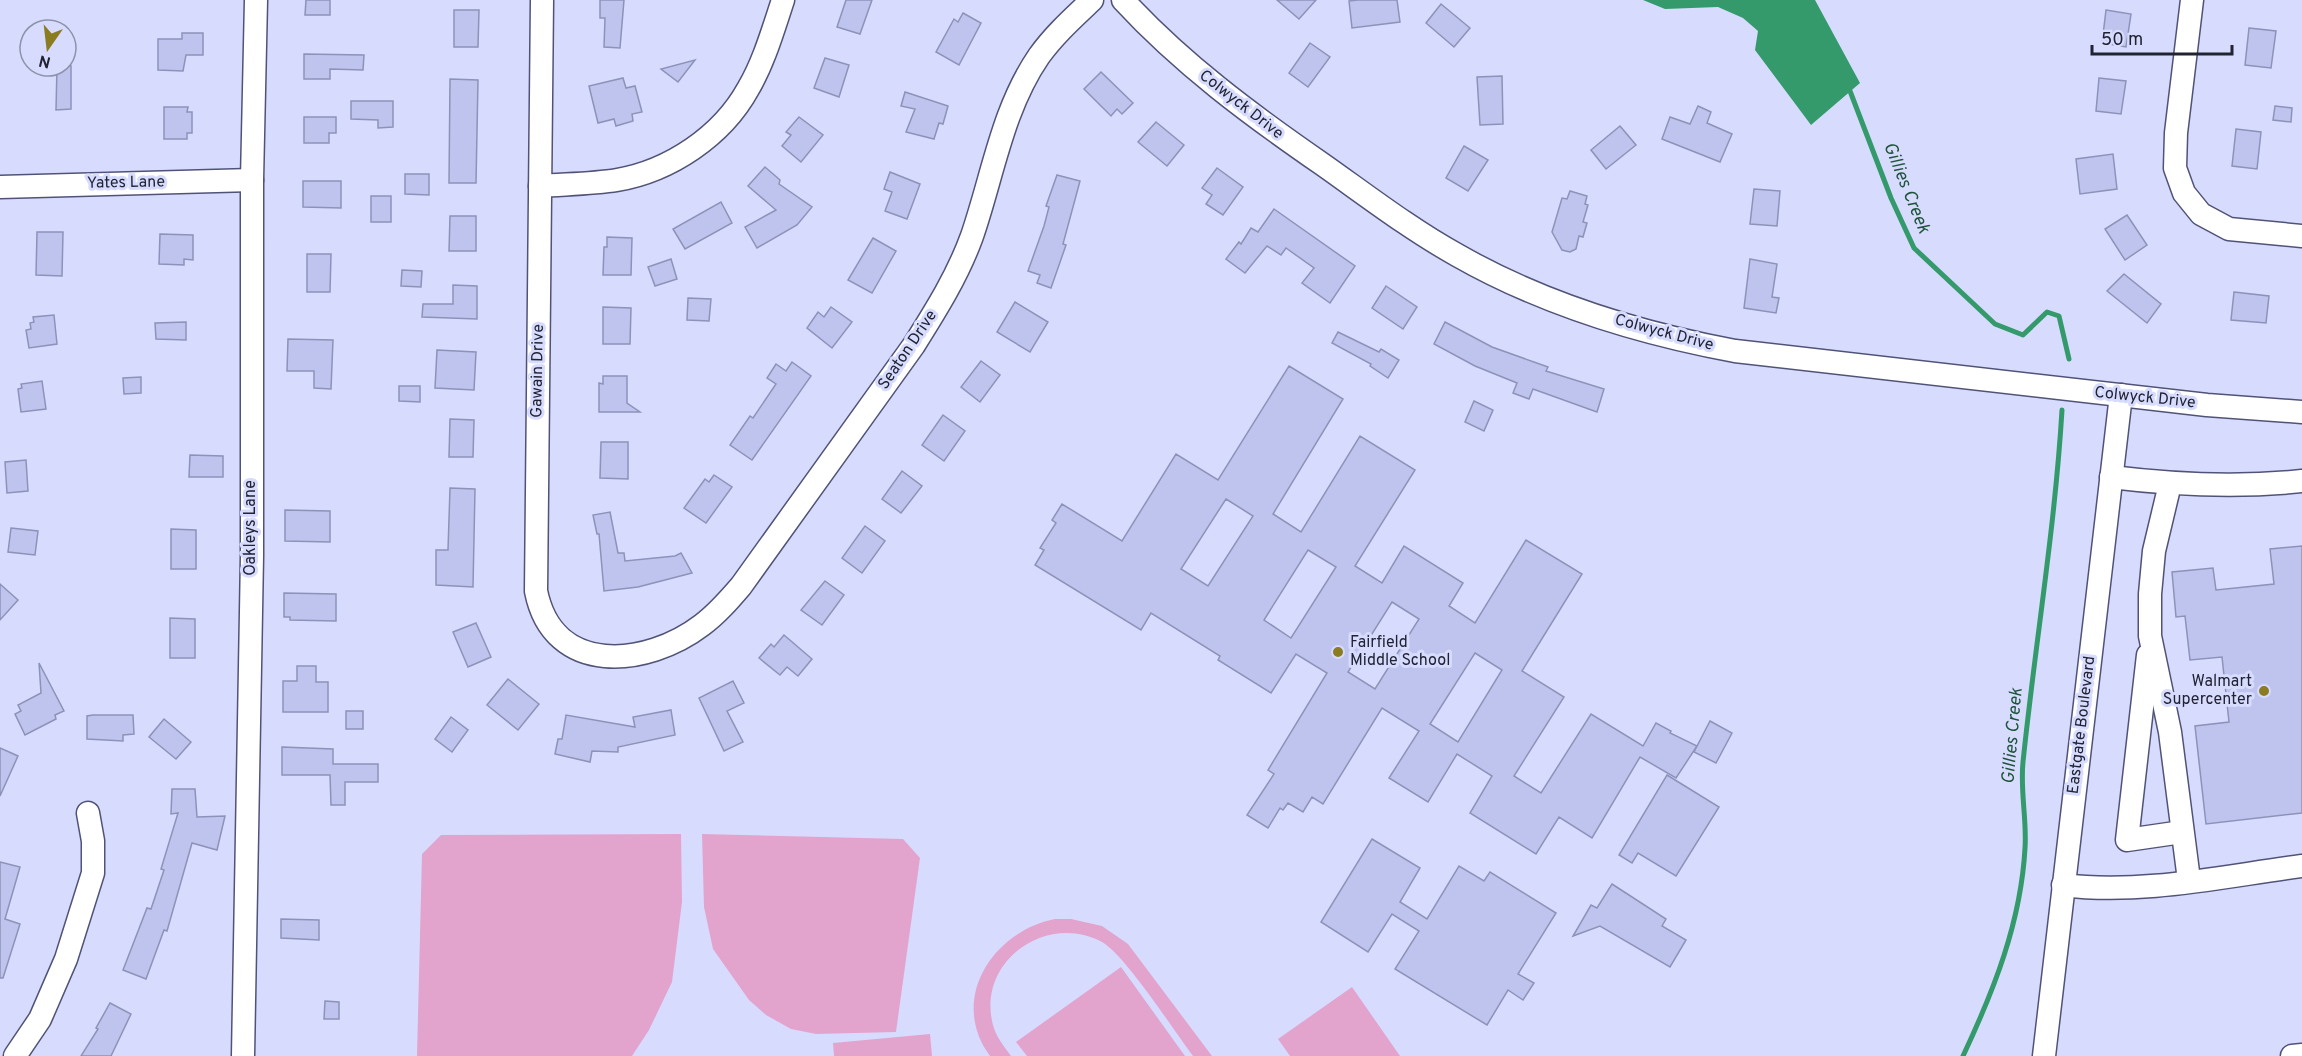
<svg xmlns="http://www.w3.org/2000/svg" width="2302" height="1056" font-family="Overpass,sans-serif">
  <rect width="100%" height="100%" fill="#d7dcfe"/>
  <g fill="#e2a4cd">
    <polygon points="681,834 682,902 672,982 649,1030 632,1056 417,1056 422,854 441,835"/>
    <polygon points="702,834 903,839 920,858 896,1032 816,1034 791,1029 766,1015 749,1000 713,949 704,907"/>
    <path d="M1055 919H1071L1102 926 1128 944 1212 1056H1193C1174 1031 1126 956 1102 942 1047 912 976 961 993 1025 996 1037 1004 1046 1011 1056H990C948 999 993 931 1055 919Z"/>
    <polygon points="1121,967 1185,1056 1027,1056 1016,1042"/>
    <polygon points="1352,987 1400,1056 1290,1056 1278,1039"/>
    <polygon points="930,1034 932,1056 834,1056 833,1043"/>
  </g>
  <polygon fill="#349a6b" points="1643,0 1815,0 1860,83 1811,125 1755,50 1758,31 1743,18 1718,7 1665,9"/>
  <g fill="none" stroke-linecap="round" stroke-linejoin="round">
    <g stroke="#349a6b" stroke-width="5">
      <polyline points="1850,91 1891,198 1914,248 1995,324 2023,335 2047,312 2059,316 2069,359"/>
      <path d="M1963 1056C1994 990 2021 922 2025 848 2027 820 2020 791 2023 762 2035 645 2055 528 2062 410"/>
    </g>
  </g>
  <g fill="#bec4ee" stroke="#8d92b9" stroke-width="1.5" fill-rule="evenodd">
    <polygon points="306,0 330,0 330,15 305,15"/>
    <polygon points="600,0 624,0 620,48 604,47 605,18 600,18"/>
    <polygon points="846,0 872,0 860,34 837,27"/>
    <polygon points="1277,0 1316,0 1299,19"/>
    <polygon points="1358,0 1397,0 1400,22 1352,28 1349,1"/>
    <polygon points="1441,4 1470,28 1454,47 1426,23"/>
    <polygon points="454,10 479,10 478,47 454,47"/>
    <polygon points="2106,10 2131,14 2126,47 2102,43"/>
    <polygon points="963,13 981,23 959,65 936,52 954,19 958,22"/>
    <polygon points="2249,28 2276,31 2271,68 2245,65"/>
    <polygon points="182,33 203,33 203,55 186,55 183,71 158,70 158,39 182,39"/>
    <polygon points="1310,43 1330,57 1308,87 1289,73"/>
    <polygon points="304,54 364,55 363,70 330,69 330,79 304,79"/>
    <polygon points="825,58 849,65 839,97 814,88"/>
    <polygon points="695,60 678,82 661,69"/>
    <polygon points="57,66 71,66 71,109 56,110"/>
    <polygon points="1101,72 1133,103 1122,114 1117,109 1111,116 1084,89"/>
    <polygon points="1502,76 1503,124 1480,125 1477,77"/>
    <polygon points="623,78 626,88 635,86 642,112 632,114 633,121 616,126 614,119 598,123 589,86"/>
    <polygon points="2099,78 2126,81 2121,114 2096,111"/>
    <polygon points="450,79 478,80 476,183 449,183"/>
    <polygon points="905,92 948,106 943,124 939,123 934,139 906,132 915,109 901,106"/>
    <polygon points="351,101 393,101 393,127 378,128 378,120 351,119"/>
    <polygon points="1698,106 1711,112 1707,123 1732,134 1720,162 1662,139 1670,117 1690,124"/>
    <polygon points="2275,106 2292,108 2291,122 2273,120"/>
    <polygon points="164,107 188,107 187,112 192,112 192,133 187,133 187,139 164,139"/>
    <polygon points="304,117 336,117 336,133 329,133 329,143 304,143"/>
    <polygon points="799,117 823,135 801,162 782,146 791,135 786,132"/>
    <polygon points="1156,122 1184,145 1167,166 1138,142"/>
    <polygon points="1620,126 1636,145 1606,169 1591,150"/>
    <polygon points="2236,129 2261,132 2257,169 2232,166"/>
    <polygon points="1464,146 1488,160 1468,191 1446,178"/>
    <polygon points="2113,154 2117,189 2080,194 2076,159"/>
    <polygon points="765,167 780,180 779,184 812,207 797,225 757,248 745,227 776,210 748,186"/>
    <polygon points="1217,168 1243,187 1223,215 1206,204 1212,195 1202,188"/>
    <polygon points="890,172 920,184 907,219 885,211 892,192 884,189"/>
    <polygon points="405,174 429,174 429,195 405,194"/>
    <polygon points="1057,175 1080,181 1063,244 1066,245 1051,288 1037,283 1040,275 1028,271 1044,226 1049,207 1046,206"/>
    <polygon points="303,181 341,181 341,208 303,207"/>
    <polygon points="1754,189 1780,191 1777,226 1750,224"/>
    <polygon points="1570,191 1587,196 1585,204 1588,205 1583,222 1587,223 1583,237 1579,236 1576,249 1570,252 1562,250 1552,232 1562,198 1567,199"/>
    <rect x="371" y="196" width="20" height="26"/>
    <polygon points="721,202 732,223 685,249 673,229"/>
    <polygon points="1274,209 1355,266 1330,303 1302,283 1314,268 1286,248 1281,255 1267,246 1245,273 1226,259 1239,242 1241,244 1251,228 1258,232"/>
    <polygon points="2127,215 2147,245 2125,260 2105,229"/>
    <polygon points="450,216 476,216 476,251 449,251"/>
    <polygon points="37,232 63,232 62,276 36,275"/>
    <polygon points="160,234 193,235 193,260 184,259 184,265 159,264"/>
    <polygon points="607,237 632,238 631,275 603,275 604,247 607,247"/>
    <polygon points="873,238 896,251 872,293 848,280"/>
    <polygon points="307,254 331,254 330,292 307,292"/>
    <polygon points="671,259 677,279 655,286 648,267"/>
    <polygon points="1750,259 1777,264 1772,297 1779,298 1776,313 1744,308"/>
    <polygon points="402,270 422,271 421,287 401,286"/>
    <polygon points="2124,274 2161,304 2147,323 2107,291"/>
    <polygon points="453,285 477,286 477,319 422,317 423,304 453,304"/>
    <polygon points="1386,286 1417,307 1403,329 1372,308"/>
    <polygon points="2234,292 2269,296 2266,323 2231,320"/>
    <polygon points="688,298 711,299 709,321 687,320"/>
    <polygon points="1015,302 1048,322 1030,352 997,332"/>
    <polygon points="603,307 631,308 630,344 603,344"/>
    <polygon points="831,307 852,322 832,348 807,328 818,312 824,317"/>
    <polygon points="54,315 57,344 29,348 26,330 31,329 30,323 34,322 33,317"/>
    <polygon points="186,322 186,340 156,339 155,323"/>
    <polygon points="1445,322 1492,347 1548,367 1546,371 1604,389 1597,412 1533,389 1529,399 1513,393 1517,383 1475,366 1434,344"/>
    <polygon points="1338,332 1379,352 1381,349 1399,360 1388,378 1370,366 1371,364 1332,343"/>
    <polygon points="288,339 333,340 331,389 314,388 314,371 287,371"/>
    <polygon points="437,350 476,352 474,390 435,388"/>
    <polygon points="981,361 1000,375 980,402 961,387"/>
    <polygon points="792,362 811,376 752,460 730,445 750,416 753,418 776,384 767,378 776,364 786,371"/>
    <path d="M1289 366 1343 399 1273 514 1301 532 1360 436 1415 470 1355 566 1382 583 1404 546 1463 583 1449 606 1475 623 1526 540 1582 574 1522 671 1564 697 1514 776 1541 793 1591 714 1643 746 1656 723 1671 731 1670 733 1697 746 1676 778 1640 757 1592 838 1559 817 1536 854 1470 813 1492 776 1457 754 1428 802 1389 778 1419 731 1382 708 1323 804 1312 797 1303 812 1288 803 1283 810 1280 808 1268 828 1247 815 1274 774 1268 770 1327 673 1296 654 1271 693 1218 660 1220 656 1151 613 1141 630 1035 565 1044 550 1040 548 1056 523 1052 520 1062 504 1122 541 1176 454 1218 480ZM1226 499 1253 516 1208 586 1181 569ZM1308 550 1336 567 1291 638 1264 620ZM1392 602 1419 619 1375 689 1348 672ZM1475 653 1502 670 1458 742 1430 724Z"/>
    <polygon points="603,376 627,376 627,403 640,412 599,412 599,383 603,384"/>
    <polygon points="141,377 141,393 124,394 123,378"/>
    <polygon points="42,381 46,409 21,412 18,389 22,388 21,384"/>
    <polygon points="399,386 420,386 420,402 399,401"/>
    <polygon points="1474,401 1493,410 1484,431 1465,422"/>
    <polygon points="943,415 965,431 944,461 922,445"/>
    <polygon points="450,419 474,420 473,457 449,457"/>
    <polygon points="601,442 628,442 628,479 600,478"/>
    <polygon points="190,455 223,456 223,477 189,477"/>
    <polygon points="26,460 28,491 7,493 5,462"/>
    <polygon points="902,471 922,486 901,513 882,499"/>
    <polygon points="714,475 732,487 706,523 684,508 705,479 709,482"/>
    <polygon points="450,488 475,489 473,587 436,585 436,550 448,550"/>
    <polygon points="285,510 330,511 330,542 285,541"/>
    <polygon points="610,512 618,553 624,553 625,561 675,556 681,553 692,573 638,587 604,591 599,534 597,534 593,515"/>
    <polygon points="865,526 885,541 862,573 842,558"/>
    <polygon points="11,528 38,531 35,555 8,552"/>
    <polygon points="171,529 196,530 196,569 171,569"/>
    <polygon points="2302,546 2302,813 2206,824 2195,726 2229,722 2222,657 2190,660 2185,616 2176,617 2172,572 2213,568 2216,590 2274,584 2270,549"/>
    <polygon points="825,581 844,595 822,625 801,610"/>
    <polygon points="0,584 18,600 0,620"/>
    <polygon points="284,593 336,594 336,621 290,620 290,617 284,617"/>
    <polygon points="170,618 195,619 195,658 170,658"/>
    <polygon points="476,623 491,657 468,667 453,632"/>
    <polygon points="784,635 812,659 798,676 787,667 780,675 759,658 771,644 774,647"/>
    <polygon points="39,663 64,711 55,715 56,719 25,735 15,714 21,711 18,705 41,693"/>
    <polygon points="297,666 316,666 316,682 328,682 328,712 283,712 283,681 297,681"/>
    <polygon points="508,679 539,704 518,730 487,705"/>
    <polygon points="733,681 744,703 727,711 743,742 724,751 699,698"/>
    <polygon points="671,710 675,735 618,747 618,752 592,751 590,762 555,754 558,739 562,739 566,715 635,727 633,717"/>
    <rect x="346" y="711" width="17" height="18"/>
    <polygon points="93,715 133,715 134,734 123,735 123,741 87,739 87,716"/>
    <polygon points="451,717 468,730 452,752 435,739"/>
    <polygon points="164,719 191,742 176,759 149,737"/>
    <polygon points="1710,721 1732,733 1716,763 1694,752"/>
    <polygon points="282,747 333,749 333,764 378,764 378,782 345,782 345,805 331,805 330,775 282,775"/>
    <polygon points="0,748 18,756 0,796"/>
    <polygon points="1667,775 1719,807 1676,876 1638,853 1632,863 1619,855"/>
    <polygon points="172,789 195,789 197,817 225,816 217,850 192,843 167,931 164,930 146,979 123,970 147,908 151,909 164,870 161,869 178,813 171,814"/>
    <polygon points="1372,839 1420,868 1400,902 1427,919 1459,866 1484,881 1490,872 1556,913 1518,974 1534,983 1523,1000 1508,990 1487,1025 1395,969 1419,931 1392,914 1368,952 1321,922"/>
    <polygon points="0,862 20,867 5,919 20,924 3,978 0,978"/>
    <polygon points="1612,884 1666,919 1662,926 1686,940 1670,967 1600,926 1573,936 1591,905 1597,908"/>
    <polygon points="281,919 319,920 319,940 281,938"/>
    <polygon points="325,1001 339,1002 339,1019 324,1019"/>
    <polygon points="110,1003 131,1014 111,1056 81,1056 98,1029 96,1028"/>
  </g>
  <g fill="none" stroke-linecap="round" stroke-linejoin="round">
    <g stroke="#505377" stroke-width="25">
      <g id="minor">
        <path d="M542 0 536 591C553 677 647 667 702 625 717 614 729 600 741 586L914 345C936 310 958 275 972 236 993 175 1002 110 1039 56 1054 35 1073 18 1092 0"/>
        <path d="M1123 0C1182 64 1251 115 1322 164 1366 195 1410 229 1457 255 1543 304 1638 333 1735 351L2207 405 2302 412"/>
        <polyline points="2192,0 2176,133 2175,168 2184,193 2201,214 2229,229 2302,236"/>
        <path d="M540 186C566 184 592 184 617 180 670 171 722 136 748 89 764 62 773 30 783 0"/>
        <polyline points="0,187 252,180"/>
        <path d="M2111 477C2176 485 2237 488 2302 481"/>
        <polyline points="2170,484 2154,551 2150,594 2150,636 2170,732 2189,880"/>
        <polyline points="2148,655 2127,840 2182,832"/>
        <path d="M2063 885C2142 895 2224 876 2302 866"/>
        <polyline points="15,1056 40,1019 66,959 93,873 93,841 88,813"/>
        <polyline points="243,1056 252,556 252,180 256,0"/>
        <polyline points="2044,1056 2121,395"/>
        <polyline points="2292,1056 2302,1055"/>
      </g>
    </g>
    <use href="#minor" stroke="#fff" stroke-width="22"/>
  </g>
  <g fill="#8b7c22" stroke="#d7dcfe" stroke-width="2">
    <circle cx="1338" cy="652" r="6"/>
    <circle cx="2264" cy="691" r="6"/>
  </g>
  <g text-anchor="middle" dominant-baseline="central" stroke-width="6" stroke-linejoin="round" paint-order="stroke">
    <g font-size="16" fill="#212232" stroke="#d7dcfe">
      <text transform="translate(1241 105) rotate(38)">Colwyck Drive</text>
      <text transform="translate(126 183) rotate(-1)">Yates Lane</text>
      <text transform="translate(1664 333) rotate(15)">Colwyck Drive</text>
      <text transform="translate(908 350) rotate(-56)">Seaton Drive</text>
      <text transform="translate(538 371) rotate(-89)">Gawain Drive</text>
      <text transform="translate(2145 398) rotate(6)">Colwyck Drive</text>
      <text transform="translate(251 528) rotate(-90)">Oakleys Lane</text>
      <text transform="translate(2082 725) rotate(-83)">Eastgate Boulevard</text>
    </g>
    <g font-size="16" fill="#212232" stroke="#d7dcfe" text-anchor="start">
      <text x="1350" y="643">Fairfield<tspan x="1350" dy="18">Middle School</tspan></text>
      <text x="2252" y="682" text-anchor="end">Walmart<tspan x="2252" dy="18">Supercenter</tspan></text>
    </g>
    <g font-size="18" font-style="italic" fill="#1f543b" stroke="#d7dcfe">
      <text transform="translate(1906 188) rotate(68)">Gillies Creek</text>
      <text transform="translate(2013 736) rotate(-85)">Gillies Creek</text>
    </g>
  </g>
  <g transform="translate(48 48) rotate(194)"><circle r="28" fill="#d7dcfe" stroke="#8e92ac" stroke-width="1.5"/>
  <path d="M0-4.5L10 22L0 15L-10 22Z" fill="#8b7c22"/>
  <text y="-9" font-size="16" font-weight="bold" text-anchor="middle" fill="#212232">N</text>
  </g>
  <path d="M2092 45v9h140v-9" fill="none" stroke="#212232" stroke-width="3"/>
  <text x="2101" y="45" font-size="18" fill="#212232" stroke="#d7dcfe" stroke-width="4.5" paint-order="stroke">50 m</text>
</svg>
